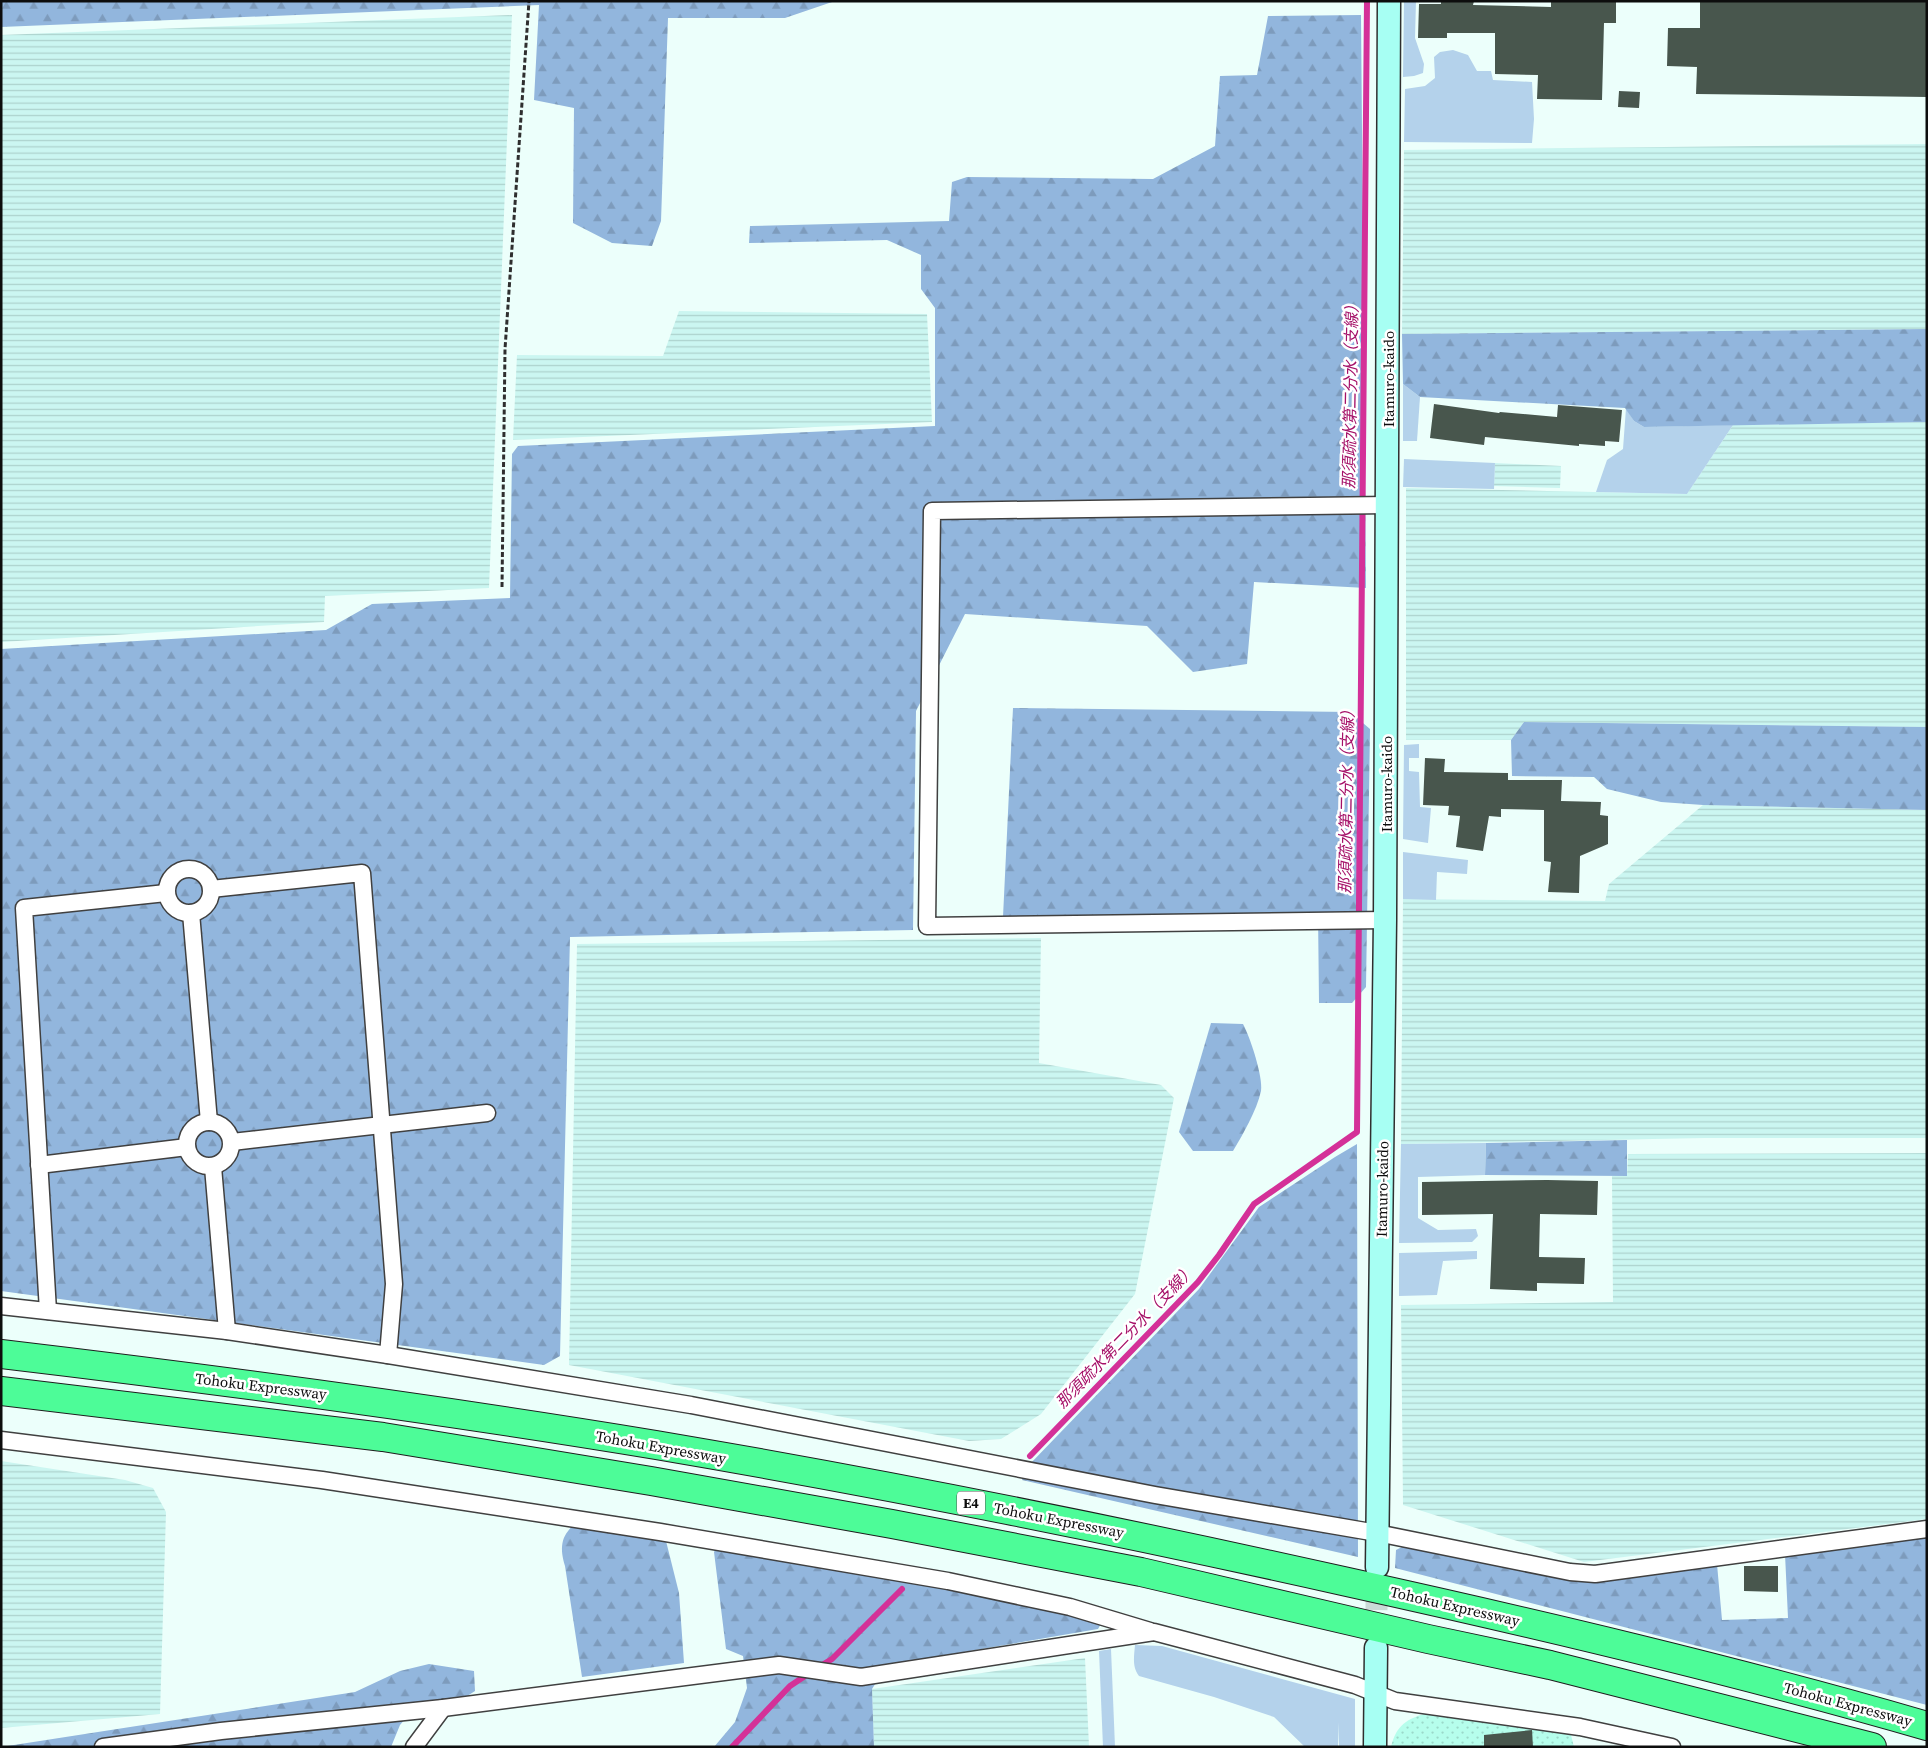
<svg xmlns="http://www.w3.org/2000/svg" width="1928" height="1748" font-family="'Source Serif 4','Noto Sans JP',serif">
  <defs>
    <pattern id="farmland-rules" width="6" height="5" patternUnits="userSpaceOnUse" patternTransform="scale(1.25)"><rect width="6" height="5" fill="#cbf6f1"/><path d="M0 2.5h6" fill="none" stroke="#add2cd"/></pattern>
    <pattern id="forest-firs" width="22" height="20" patternUnits="userSpaceOnUse" patternTransform="scale(1.25)"><rect width="22" height="20" fill="#92b6dd"/><path d="M5 1l3.5 6h-7zM16 11l3.5 6h-7z" fill="#7d9bbc"/></pattern>
    <pattern id="sand-dots" width="8" height="8" patternUnits="userSpaceOnUse" patternTransform="scale(1.25)"><rect width="8" height="8" fill="#b6feec"/><path d="M2 2h.1M6 6h.1" fill="none" stroke="#9bd8c9" stroke-width="1.8" stroke-linecap="round"/></pattern>
  </defs>
  <rect width="100%" height="100%" fill="#ecfffb"/>
  <g fill="url(#farmland-rules)">
    <polygon points="512,15 489,588 325,596 324,622 1,642 1,35"/>
    <polygon points="1927,144 1927,329 1402,334 1404,150"/>
    <polygon points="679,311 927,314 932,422 513,440 517,355 663,356"/>
    <polygon points="1927,422 1927,727 1524,722 1511,740 1406,740 1406,488 1687,494 1733,425"/>
    <polygon points="1495,463 1561,466 1560,488 1494,486"/>
    <polygon points="1703,805 1927,810 1927,1138 1705,1138 1401,1144 1403,899 1605,901 1609,884"/>
    <polygon points="1041,938 1039,1063 1161,1085 1174,1098 1135,1294 1041,1414 1001,1439 969,1441 569,1365 577,944"/>
    <polygon points="1927,1153 1927,1519 1584,1562 1403,1505 1401,1305 1613,1302 1612,1176 1627,1176 1628,1154"/>
    <polygon points="1,1461 125,1480 153,1488 166,1512 160,1714 1,1728"/>
    <polygon points="1085,1658 1089,1747 874,1747 872,1689"/>
  </g>
  <g fill="#b4d2eb">
    <polygon points="1404,1 1416,1 1415,38 1424,64 1423,73 1414,76 1403,77"/>
    <polygon points="1453,50 1468,55 1477,71 1491,71 1493,80 1532,82 1534,119 1532,143 1404,142 1405,89 1425,86 1435,78 1434,57 1440,52"/>
    <polygon points="1403,384 1420,397 1417,441 1403,441"/>
    <polygon points="1626,408 1634,421 1644,427 1733,425 1687,494 1596,492 1607,460 1623,449"/>
    <polygon points="1404,459 1495,463 1494,489 1403,487"/>
    <polygon points="1419,744 1419,758 1409,758 1409,771 1419,772 1420,807 1431,808 1428,843 1403,839 1404,745"/>
    <polygon points="1403,852 1468,860 1467,874 1437,872 1436,900 1403,899"/>
    <polygon points="1486,1143 1485,1175 1418,1177 1418,1218 1438,1230 1476,1229 1478,1236 1472,1242 1399,1243 1401,1144"/>
    <polygon points="1477,1251 1477,1259 1443,1261 1437,1295 1399,1296 1399,1253"/>
    <path d="M1135 1645 1162 1646 1355 1699V1747H1339L1338 1722V1747H1305L1274 1717 1214 1697 1139 1676C1132 1667 1134 1657 1135 1645Z"/>
    <polygon points="1111,1649 1115,1747 1103,1747 1099,1651"/>
  </g>
  <g fill="url(#forest-firs)">
    <polygon points="1,1 835,1 785,18 668,18 661,221 652,246 612,243 573,223 574,108 534,100 539,5 1,27"/>
    <polygon points="1361,15 1366,588 1254,582 1247,664 1193,672 1147,626 965,614 916,711 913,930 570,937 560,1356 544,1365 1,1291 1,649 326,630 372,604 510,598 512,454 518,446 935,426 935,308 921,289 921,255 887,240 749,243 750,226 949,221 952,182 967,177 1153,179 1215,146 1220,76 1257,75 1268,16"/>
    <polygon points="1927,329 1927,422 1644,427 1634,421 1625,408 1420,397 1403,384 1402,334"/>
    <polygon points="1013,708 1350,712 1370,729 1366,987 1352,1003 1319,1003 1318,912 1003,917"/>
    <polygon points="1524,722 1927,727 1927,810 1703,805 1661,802 1607,789 1594,777 1512,776 1511,740"/>
    <path d="M1211 1023 1243 1024C1250 1037 1263 1076 1261 1091 1257 1110 1243 1134 1233 1151H1193L1179 1132Z"/>
    <polygon points="1627,1140 1627,1176 1485,1175 1486,1143"/>
    <polygon points="1357,1144 1358,1557 1022,1480 1029,1465 1199,1289 1259,1207 1335,1157"/>
    <path d="M575 1524 665 1537 679 1593 684 1663 582 1677 565 1566C560 1549 560 1536 575 1524Z"/>
    <polygon points="1927,1538 1927,1705 1395,1568 1396,1550 1404,1546 1568,1579 1717,1564 1722,1620 1788,1618 1785,1554"/>
    <polygon points="719,1543 948,1581 1102,1622 1098,1629 887,1665 872,1689 874,1747 714,1747 735,1722 747,1688 743,1656 726,1649 714,1552"/>
    <polygon points="429,1664 474,1671 475,1691 461,1700 417,1705 400,1725 391,1747 1,1747 355,1692 400,1671"/>
  </g>
  <path fill="url(#sand-dots)" d="M1427 1713 1571 1735 1574 1747H1391C1396 1725 1407 1719 1427 1713Z"/>
  <g fill="none" stroke-linecap="round" stroke-linejoin="round">
    <g stroke="#d43198" stroke-width="6">
      <polyline points="1030,1456 1198,1282 1219,1255 1254,1204 1357,1132 1367,1"/>
      <polyline points="819,1667 832,1659 902,1589"/>
      <polyline points="732,1747 790,1686 811,1672"/>
    </g>
  </g>
  <g fill="#48564d">
    <polygon points="1441,1 1474,1 1473,5 1551,7 1551,1 1616,1 1616,23 1604,23 1602,100 1537,99 1538,75 1495,74 1495,33 1447,33 1447,38 1418,38 1419,4 1441,4"/>
    <polygon points="1700,1 1927,1 1927,97 1696,94 1697,67 1667,66 1668,28 1700,28"/>
    <polygon points="1619,91 1640,92 1639,108 1618,107"/>
    <polygon points="1434,404 1499,413 1500,412 1557,417 1558,405 1622,410 1619,442 1605,441 1605,446 1579,444 1579,446 1485,437 1484,445 1430,438"/>
    <polygon points="1425,758 1445,759 1444,772 1508,773 1508,780 1562,780 1561,801 1601,802 1600,815 1608,816 1608,844 1580,856 1579,893 1548,892 1551,862 1544,861 1544,810 1501,809 1501,817 1489,816 1483,851 1456,847 1460,816 1448,815 1449,806 1423,805"/>
    <polygon points="1547,1180 1598,1181 1597,1215 1540,1214 1539,1257 1585,1258 1584,1284 1537,1283 1537,1291 1490,1289 1493,1214 1422,1215 1422,1182"/>
    <polygon points="1744,1566 1778,1566 1778,1592 1744,1591"/>
    <polygon points="1532,1730 1533,1747 1484,1747 1484,1735"/>
  </g>
  <g fill="none" stroke-linecap="round" stroke-linejoin="round">
    <polyline stroke="#cbdbd7" stroke-width="22" stroke-dasharray="22 11" stroke-linecap="butt" points="1376,1643 1377,1573"/>
    <g stroke="#404040" stroke-width="19">
      <g id="street">
        <circle cx="189" cy="891" r="22"/>
        <polyline points="211,889 362,873 394,1284 388,1355"/>
        <polyline points="191,913 209,1122"/>
        <polyline points="1385,920 927,926 932,511 1388,505"/>
        <circle cx="209" cy="1144" r="22"/>
        <polyline points="232,1142 487,1113"/>
        <polyline points="39,1165 187,1147"/>
        <polyline points="213,1167 227,1331"/>
        <polyline points="1,1306 227,1331 388,1355 691,1405 1155,1495 1377,1533 1570,1572 1595,1574 1927,1529"/>
        <polyline points="48,1311 24,908 166,893"/>
        <polyline points="1,1440 322,1480 660,1532 948,1581 1070,1607 1150,1631"/>
        <polyline points="103,1747 221,1731 443,1708 779,1665 861,1677 1154,1632 1355,1685 1395,1701 1580,1727 1672,1747"/>
        <polyline points="414,1747 443,1708"/>
      </g>
    </g>
    <g stroke="#2f2f2f" stroke-width="25">
      <g id="secondary">
        <polyline points="1377,1567 1385,920 1389,1"/>
        <polyline points="1375,1747 1376,1648"/>
      </g>
    </g>
    <g stroke="#1e1e1e" stroke-width="30">
      <g id="highway">
        <path d="M1 1354C220 1380 438 1409 656 1445 886 1484 1115 1530 1343 1581 1538 1624 1734 1670 1927 1726"/>
        <polyline points="1,1391 383,1437 651,1481 892,1524 1141,1572 1428,1639 1550,1665 1872,1747"/>
      </g>
    </g>
    <polyline stroke="#2f2f2f" stroke-width="3" stroke-dasharray="5 2.5" stroke-linecap="butt" points="502,587 505,349 529,1"/>
    <use href="#street" stroke="#fff" stroke-width="16"/>
    <use href="#secondary" stroke="#a7fff3" stroke-width="22"/>
    <use href="#highway" stroke="#4dfc98" stroke-width="28"/>
  </g>
  <g text-anchor="middle" dominant-baseline="central" stroke-width="5" stroke-linejoin="round" paint-order="stroke">
    <rect fill="#fff" stroke="#565656" stroke-width="1" x="957" y="1491.5" width="28" height="23" rx="4"/>
    <g font-size="14" font-weight="bold" fill="#0d0d0d">
      <text x="971" y="1503">E4</text>
    </g>
    <g font-size="15" fill="#0d0d0d" stroke="#fff">
      <text transform="translate(1388 379) rotate(-90)">Itamuro-kaido</text>
      <text transform="translate(1386 784) rotate(-90)">Itamuro-kaido</text>
      <text transform="translate(1382 1189) rotate(-89)">Itamuro-kaido</text>
      <text transform="translate(261 1386) rotate(7)">Tohoku Expressway</text>
      <text transform="translate(661 1447) rotate(10)">Tohoku Expressway</text>
      <text transform="translate(1059 1520) rotate(11)">Tohoku Expressway</text>
      <text transform="translate(1455 1606) rotate(13)">Tohoku Expressway</text>
      <text transform="translate(1848 1704) rotate(15)">Tohoku Expressway</text>
    </g>
    <g font-size="16" font-style="italic" fill="#a51068" stroke="#fff">
      <text transform="translate(1350 393) rotate(-89)">那須疏水第二分水（支線）</text>
      <text transform="translate(1346 798) rotate(-89)">那須疏水第二分水（支線）</text>
      <text transform="translate(1125 1336) rotate(-46)">那須疏水第二分水（支線）</text>
    </g>
  </g>
  <rect width="1928" height="1748" fill="none" stroke="#0d0d0d" stroke-width="5"/>
</svg>
